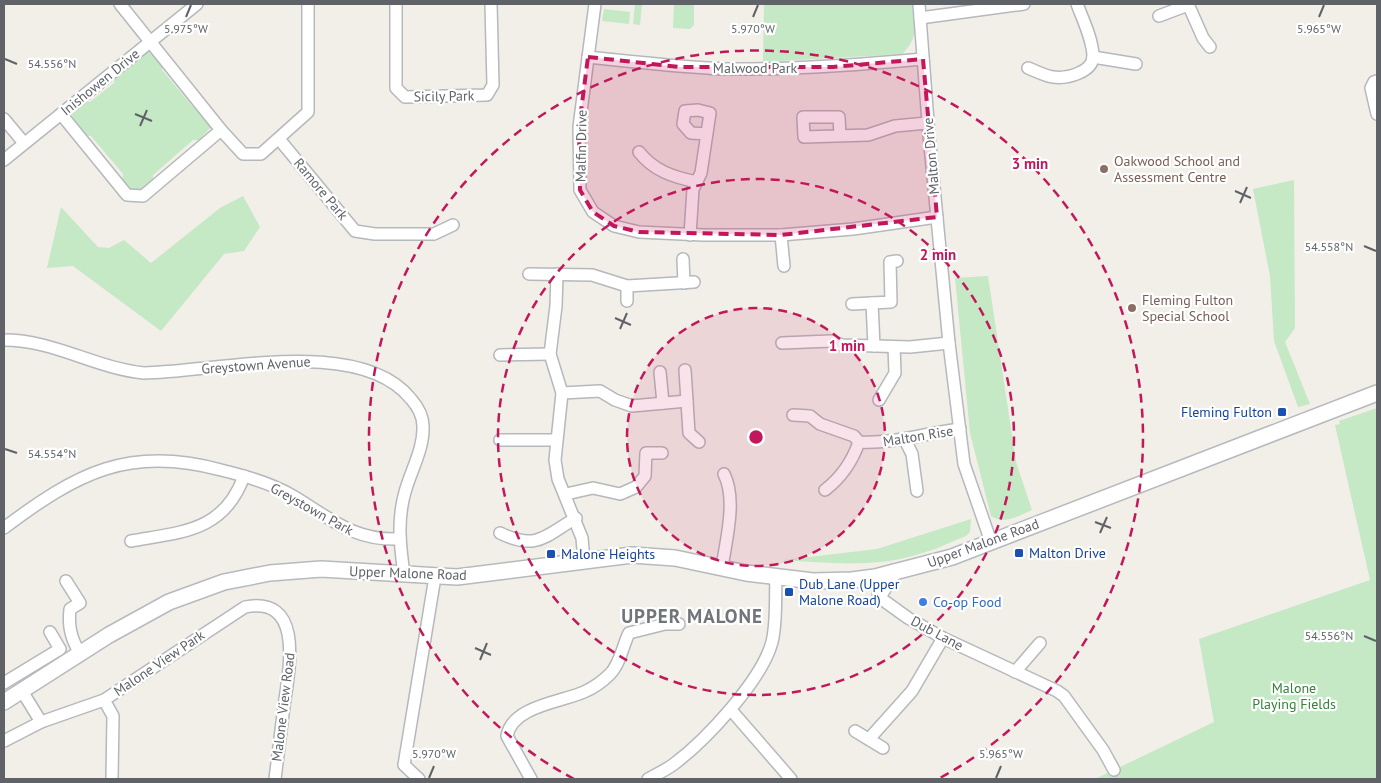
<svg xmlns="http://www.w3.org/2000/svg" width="1381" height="783" font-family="'PT Sans',sans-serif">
  <rect width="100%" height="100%" fill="#f1efe8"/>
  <g fill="#c5e8c5">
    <polygon points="635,4 642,4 640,25 633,24"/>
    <polygon points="674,4 694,4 694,25 690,29 673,28"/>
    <path d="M764 4H912C914 26 920 37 902 54L763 62Z"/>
    <polygon points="604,9 630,12 629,24 602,21"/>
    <path d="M149 52 163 65 162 70 193 107H198L209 120 211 127 199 140H193L153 175V180C141 191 133 195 122 180L123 174 91 136 85 135 74 122 72 115 85 101 90 102 114 83 115 77 143 53Z"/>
    <polygon points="1294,180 1295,328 1285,342 1310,404 1298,407 1274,341 1270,276 1253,189"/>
    <polygon points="243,196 260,227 244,251 224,254 161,331 73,266 47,268 61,207 98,247 109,248 124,240 151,263 220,208"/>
    <path d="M988 276 1016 462 1032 510C1018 516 1004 525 991 516L970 433 955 278Z"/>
    <polygon points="1377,408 1377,779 1095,779 1214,722 1199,639 1370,580 1335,425 1340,424 1339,421"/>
    <path d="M971 519 970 532 966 536C951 542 935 550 919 554 875 568 829 563 784 560L877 549Z"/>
  </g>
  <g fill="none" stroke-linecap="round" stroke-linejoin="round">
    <g stroke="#b5b8bc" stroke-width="14">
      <g id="street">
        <polyline points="396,4 396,88 405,97 487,95 493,85 491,4"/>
        <polyline points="595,4 579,127 580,190 593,212 614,226 639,232 703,235 781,235 853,229 937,217"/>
        <polyline points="919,4 929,135 949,343 964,464 991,542"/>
        <polyline points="1188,4 1203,38 1210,47"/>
        <polyline points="1159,16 1188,5"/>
        <polyline points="920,18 1024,4"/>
        <path d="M588 57C634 62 679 67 725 69 791 70 857 65 923 59"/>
        <polyline points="1093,57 1136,64"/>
        <path d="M1028 68C1036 71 1045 76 1053 77 1067 79 1094 72 1093 55 1092 38 1083 20 1077 4"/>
        <polyline points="1377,81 1374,82 1371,88 1377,114"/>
        <polyline points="61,114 127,195 143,196 221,130 120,4"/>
        <polyline points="4,119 24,143"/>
        <polyline points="221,130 243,154 261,154 308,112 308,4"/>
        <polyline points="840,136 839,117 803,117 804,137 868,135 895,126 927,123"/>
        <polyline points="279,139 355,231 375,234 434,234 453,225"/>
        <path d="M639 152C654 171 673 177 697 182"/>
        <polyline points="4,160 197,4"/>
        <polyline points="690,235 693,189 701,173 710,113 698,110 685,111 683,124 691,133 707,134"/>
        <polyline points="781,235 784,266"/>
        <polyline points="683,259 684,283"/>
        <polyline points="529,274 592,275 627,286 694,282"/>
        <polyline points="557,274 556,306 550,354 562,393 555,460 558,479 582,538 584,561"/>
        <polyline points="627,286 627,301"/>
        <polyline points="872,303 874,346"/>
        <polyline points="852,304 891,302 890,262 897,261"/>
        <path d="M4 340C54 340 95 368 144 373 216 372 360 335 411 399 418 407 423 416 423 426 424 449 411 470 405 492 397 520 400 546 404 574"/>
        <polyline points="782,343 831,341 842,345 910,347 949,343"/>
        <polyline points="500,355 550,354"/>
        <polyline points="685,370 689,433 699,442"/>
        <polyline points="660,372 663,403"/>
        <polyline points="562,393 600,391 615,400 632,406 687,401"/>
        <polyline points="879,400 895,373 894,347"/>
        <path d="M793 415 810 416 820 424 854 436 859 442C894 444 926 433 960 429"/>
        <polyline points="500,440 556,440"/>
        <polyline points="905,440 912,454 917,491"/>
        <path d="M825 490C842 477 852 462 859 442"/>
        <polyline points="566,494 593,488 620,494 636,487 645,476 646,453 662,453"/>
        <path d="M4 528C77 473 129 445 221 470 246 476 271 483 293 496 330 518 353 541 400 539"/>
        <path d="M500 533C537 551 545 536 576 518"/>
        <path d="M131 541C181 532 224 532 244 476"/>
        <path d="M722 567C726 541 737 499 724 474"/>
        <path d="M66 581 80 603 70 609C68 627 71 638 80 654"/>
        <polyline points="877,586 883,600 908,618 943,638 1057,691 1064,696 1103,750 1114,770"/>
        <polyline points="1015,672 1040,643"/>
        <polyline points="4,683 60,649 50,632"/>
        <polyline points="22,691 41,722"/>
        <polyline points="104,700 113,716 112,779"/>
        <polyline points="731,710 791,779"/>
        <polyline points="855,731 883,748"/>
        <polyline points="869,739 912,691 943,638"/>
        <path d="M4 741 41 722 104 700 245 607C305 595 289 671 284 706 281 730 278 755 275 779"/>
        <polyline points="419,779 404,765 435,577"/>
        <path d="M531 779 507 736C512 706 562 702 584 692 593 688 603 681 610 674 620 664 623 645 629 633L665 624H679"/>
        <path d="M648 779C657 774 666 770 674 764 706 740 762 680 772 642 777 622 775 598 776 577"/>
      </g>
    </g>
    <g stroke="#b6babf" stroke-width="18">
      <g id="secondary">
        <polyline points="880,593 894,572"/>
        <polyline points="4,702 109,635 169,602 224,582 270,573 321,569 457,577 632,555 675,558 746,573 813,581 852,580 875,577 952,557 1377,393"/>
      </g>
    </g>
    <use href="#street" stroke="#fff" stroke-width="11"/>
    <use href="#secondary" stroke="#fff" stroke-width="15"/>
  </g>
  <path fill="#c2185b" fill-opacity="0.2" stroke="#c2185b" stroke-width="4" stroke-dasharray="10 6" stroke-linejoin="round" d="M588 57 680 67H833L923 59 937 217 781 235 639 232 614 226 593 212 580 190 579 127Z"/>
  <path fill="none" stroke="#5f6368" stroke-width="2" d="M186 17 191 5M753 17 758 5M1319 17 1324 5M5 59 17 64M135 114 152 121M140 126 147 110M1235 191 1251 198M1240 203 1247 187M1364 246 1376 251M615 318 631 325M620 329 627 313M5 449 17 453M1095 522 1111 528M1100 533 1107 517M1364 636 1376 641M475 648 491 655M480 660 487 643M429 778 434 766M996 778 1001 766"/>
  <circle cx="756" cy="437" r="129" fill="#c2185b" fill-opacity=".12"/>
  <g fill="none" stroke="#c2185b" stroke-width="2.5" stroke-dasharray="9 6">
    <circle cx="756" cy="437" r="129"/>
    <circle cx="756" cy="437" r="258"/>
    <path d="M574 779A387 387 0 1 1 938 779"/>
  </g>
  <g fill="#8d6e63" stroke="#fff" stroke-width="2">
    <circle cx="1104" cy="169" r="5"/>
    <circle cx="1132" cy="308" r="5"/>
  </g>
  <g fill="#1a4fb4" stroke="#fff" stroke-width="2">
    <rect x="1277" y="407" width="10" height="10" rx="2.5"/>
    <rect x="1014" y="548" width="10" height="10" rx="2.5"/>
    <rect x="546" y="549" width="10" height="10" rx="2.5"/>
    <rect x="784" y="587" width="10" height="10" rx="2.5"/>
  </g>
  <circle fill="#3f7fe0" stroke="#fff" stroke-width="2" cx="923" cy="602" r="5"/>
  <g text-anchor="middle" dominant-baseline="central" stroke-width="4.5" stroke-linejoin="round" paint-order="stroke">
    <g font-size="14" fill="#5f6368" stroke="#fff">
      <text x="755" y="68">Malwood Park</text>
      <text transform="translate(100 82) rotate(-39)">Inishowen Drive</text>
      <text transform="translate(444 96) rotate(-1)">Sicily Park</text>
      <text transform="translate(581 146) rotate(-89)">Malfin Drive</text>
      <text transform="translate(931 156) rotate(-95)">Malton Drive</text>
      <text transform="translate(321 189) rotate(50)">Ramore Park</text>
      <text transform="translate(256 365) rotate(-4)">Greystown Avenue</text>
      <text transform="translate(918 436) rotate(-9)">Malton Rise</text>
      <text transform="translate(312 509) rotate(29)">Greystown Park</text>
      <text transform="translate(983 543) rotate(-20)">Upper Malone Road</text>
      <text transform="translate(408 573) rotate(2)">Upper Malone Road</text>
      <text transform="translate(937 633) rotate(28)">Dub Lane</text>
      <text transform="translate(159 663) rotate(-34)">Malone View Park</text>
      <text transform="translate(283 707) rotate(-83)">Malone View Road</text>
    </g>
    <g font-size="14" fill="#785e54" stroke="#fff" text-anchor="start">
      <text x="1114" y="161">Oakwood School and<tspan x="1114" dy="16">Assessment Centre</tspan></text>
      <text x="1142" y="300">Fleming Fulton<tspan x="1142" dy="16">Special School</tspan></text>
    </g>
    <g font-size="14" fill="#164399" stroke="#fff" text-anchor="start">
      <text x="1272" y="412" text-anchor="end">Fleming Fulton</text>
      <text x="1029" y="553">Malton Drive</text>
      <text x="561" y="554">Malone Heights</text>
      <text x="799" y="584">Dub Lane (Upper<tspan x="799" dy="16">Malone Road)</tspan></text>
    </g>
    <g font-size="14" fill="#366cbe" stroke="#fff" text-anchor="start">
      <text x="933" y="602">Co-op Food</text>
    </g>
    <g font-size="14" fill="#348238" stroke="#fff">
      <text x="1294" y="688">Malone<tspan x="1294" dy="16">Playing Fields</tspan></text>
    </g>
    <g font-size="19" font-weight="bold" letter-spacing="1" fill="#70757a" stroke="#fff">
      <text x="692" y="616">UPPER MALONE</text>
    </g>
  </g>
  <g font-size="12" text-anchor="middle" fill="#5f6368" stroke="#fff" stroke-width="4.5" stroke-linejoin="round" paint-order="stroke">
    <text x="186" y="33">5.975°W</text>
    <text x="753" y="33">5.970°W</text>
    <text x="1319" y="33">5.965°W</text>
    <text x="52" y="68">54.556°N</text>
    <text x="1329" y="251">54.558°N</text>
    <text x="52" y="458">54.554°N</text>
    <text x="1329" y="640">54.556°N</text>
    <text x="434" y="758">5.970°W</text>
    <text x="1001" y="758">5.965°W</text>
  </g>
  <circle cx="756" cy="437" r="8" fill="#c2185b" stroke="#fff" stroke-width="2.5"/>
  <g font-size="15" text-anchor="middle" font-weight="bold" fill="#c2185b" stroke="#fff" stroke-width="4.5" stroke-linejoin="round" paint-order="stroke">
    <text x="1030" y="169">3 min</text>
    <text x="938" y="260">2 min</text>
    <text x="847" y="351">1 min</text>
  </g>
  <rect width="1381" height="783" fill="none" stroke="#5f6368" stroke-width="10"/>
</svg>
